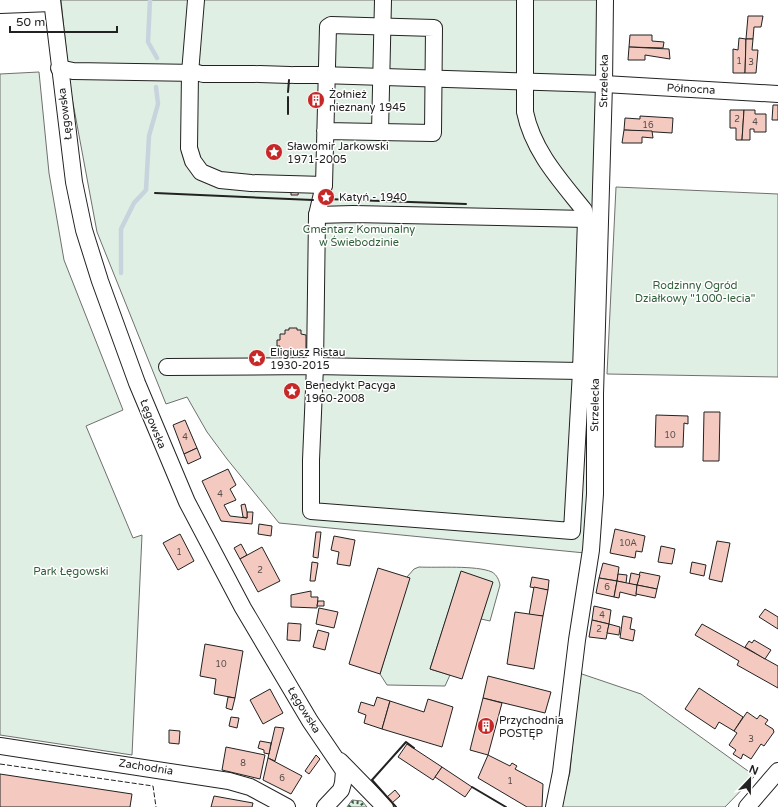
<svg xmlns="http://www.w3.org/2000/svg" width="778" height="807" font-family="'Varela Round',sans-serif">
  <rect width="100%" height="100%" fill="#fff"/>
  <g fill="#e0efe3" stroke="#6f6f6f">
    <polygon points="61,0 597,0 596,190 585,553 279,523 227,459 207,432 187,397 166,404 97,232 70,87"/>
    <polygon points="39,72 49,173 64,260 123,410 86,426 133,538 142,535 132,755 0,735 0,74"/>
    <polygon points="616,187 778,194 778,377 607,374"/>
    <path d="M419 567C438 568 476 565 492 572 497 575 499 580 500 585L490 621 481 619 492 582 461 572 430 669 450 675 445 686 387 685 380 674 409 578 407 577 414 569Z"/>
    <polygon points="579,673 641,694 755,776 725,807 561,807 570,772"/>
    <polygon points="352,800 362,801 367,807 347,807"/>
  </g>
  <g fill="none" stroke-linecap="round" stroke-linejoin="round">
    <g stroke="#c7d3dd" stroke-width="4.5">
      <polyline points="150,0 148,42 157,58"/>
      <polyline points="121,273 121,229 134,203 146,190 149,136 158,104 156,87"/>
    </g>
  </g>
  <g fill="#f3c9c0" stroke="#222">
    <polygon points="748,16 763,16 761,27 754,27 753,39 746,39"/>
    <polygon points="630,35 652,35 652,41 664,42 663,48 629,47"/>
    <polygon points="739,38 746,39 745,73 733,73 733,49 738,50"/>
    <polygon points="746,39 753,39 752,50 758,50 756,73 745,73"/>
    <polygon points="629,47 669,49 670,59 645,55 645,60 628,60"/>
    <polygon points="773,105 778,105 778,120 772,120"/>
    <polygon points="730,110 744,110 742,140 736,140 736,128 730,128"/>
    <polygon points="744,110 755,110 755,114 766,114 766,132 754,132 754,129 750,129 750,140 742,140"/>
    <polygon points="640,116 673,118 672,133 624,130 625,118 640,119"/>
    <polygon points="624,130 652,131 653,138 642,137 642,143 622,143"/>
    <polygon points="291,187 299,188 298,195 291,195"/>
    <polygon points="289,328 297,328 297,330 301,330 301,334 306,335 306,351 301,351 301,356 296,356 296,359 289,359 289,356 285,356 285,351 280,351 280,346 277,346 277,340 280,340 280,334 285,334 285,330 289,330"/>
    <polygon points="704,412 720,412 719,461 703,461"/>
    <polygon points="656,415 688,416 688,424 684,423 683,447 655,447"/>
    <polygon points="185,420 197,448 184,454 173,425"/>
    <polygon points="197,448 201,458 188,464 184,454"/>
    <polygon points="228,469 236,485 230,489 236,500 224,505 230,516 247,518 247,512 253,512 252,524 221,521 202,481"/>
    <polygon points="245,504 247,512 247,518 243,517 241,505"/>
    <polygon points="259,524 272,526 271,536 258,534"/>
    <polygon points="615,529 645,536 642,552 636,551 635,558 610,553"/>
    <polygon points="316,532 321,532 318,558 313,557"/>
    <polygon points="180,534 194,561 178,570 163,543"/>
    <polygon points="334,536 355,540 350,566 337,564 339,552 331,550"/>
    <polygon points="717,541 730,543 722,582 709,579"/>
    <polygon points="241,544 247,555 240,559 234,548"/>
    <polygon points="661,546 675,549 672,564 658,562"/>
    <polygon points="262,547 280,581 258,592 240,559"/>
    <polygon points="312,562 318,563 315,581 310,581"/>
    <polygon points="692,562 706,565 704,576 690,573"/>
    <polygon points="603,563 619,567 617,581 599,578"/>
    <polygon points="378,568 410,578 380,674 349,664"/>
    <polygon points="461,571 493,582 462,679 430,669"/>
    <polygon points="640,572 660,576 657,589 637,585"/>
    <polygon points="631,573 640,575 637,585 629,584"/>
    <polygon points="618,574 627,575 626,583 617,581"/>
    <polygon points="532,577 549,580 548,590 530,587"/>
    <polygon points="599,578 617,581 614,597 596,593"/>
    <polygon points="617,581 637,585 636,596 620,592 619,598 614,597"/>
    <polygon points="637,585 657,589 655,598 636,594"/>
    <polygon points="534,587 548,590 543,616 529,615"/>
    <polygon points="311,591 311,597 318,597 317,608 291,607 291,595"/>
    <polygon points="318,601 324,601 324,606 317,606"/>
    <polygon points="594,606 611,610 609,624 592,620"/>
    <polygon points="319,608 338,612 334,628 316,624"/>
    <polygon points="765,609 778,617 778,629 759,617"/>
    <polygon points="515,612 543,616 534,669 507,664"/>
    <polygon points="623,616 632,618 630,629 635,630 633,641 620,638"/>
    <polygon points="592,620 609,624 606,639 589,637"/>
    <polygon points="288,623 301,624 300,641 287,640"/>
    <polygon points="609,624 620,627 619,635 607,633"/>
    <polygon points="702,624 778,666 778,688 737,665 739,661 695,635"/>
    <polygon points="318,630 329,633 325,650 313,647"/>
    <polygon points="754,640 771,650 765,659 745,647 749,641 752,643"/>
    <polygon points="205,644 243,651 235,698 214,694 216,679 200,676"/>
    <polygon points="488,676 551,692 545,713 483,698"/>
    <polygon points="699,688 743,717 734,731 719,722 715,729 685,709"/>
    <polygon points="270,689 283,713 263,724 250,700"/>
    <polygon points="228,697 235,698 232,710 226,708"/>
    <polygon points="377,697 390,701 382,729 364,723 366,715 358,712 361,702 374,706"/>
    <polygon points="483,698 502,703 488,755 470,750"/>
    <polygon points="428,699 453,707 442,747 382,729 390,701 424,712"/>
    <polygon points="747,712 757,719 760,715 768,720 765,724 773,729 774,732 764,746 761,744 751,759 743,754 741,759 733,754 736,750 729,745 737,733 734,731"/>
    <polygon points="231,717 239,718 237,728 229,726"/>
    <polygon points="275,727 284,728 275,761 268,758"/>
    <polygon points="169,730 180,731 179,744 169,743"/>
    <polygon points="260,741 271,743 269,754 264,753 264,750 258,748"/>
    <polygon points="407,744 442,767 433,780 398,757"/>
    <polygon points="226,747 265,755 260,779 222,770"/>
    <polygon points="316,755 320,759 309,774 305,771"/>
    <polygon points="488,755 510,766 512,763 517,766 515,769 543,784 542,807 527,807 478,778"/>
    <polygon points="268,758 302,776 291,794 263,780"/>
    <polygon points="442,767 472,787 465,797 435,777"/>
    <polygon points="0,774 132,794 130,807 0,807"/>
    <polygon points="395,790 400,796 392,803 387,797"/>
    <polygon points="214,796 253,803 252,807 211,807"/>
  </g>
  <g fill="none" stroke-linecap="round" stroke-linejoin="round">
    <g stroke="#222" stroke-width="18">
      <g id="minor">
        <polyline points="52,0 74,182 84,230 100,281 137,383 187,502 243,608 310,721 344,771 343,783 341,790 325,807"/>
        <polyline points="196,0 190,73 189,148 193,161 201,172 220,180 251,183 324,185 317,215 315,366 311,460 311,511 572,531 581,371 595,372"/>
        <polyline points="0,5 52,3"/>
        <polyline points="59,68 73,71 198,73"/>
        <polyline points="203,74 255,74"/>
        <polyline points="259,74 290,75"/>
        <polyline points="294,75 319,75"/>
        <polyline points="321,75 604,84 778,94"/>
        <polyline points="380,132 383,0"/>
        <polyline points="324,185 328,27 331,25 434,28 433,133 325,131"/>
        <polyline points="317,215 353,214 586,219"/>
        <path d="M167 367 315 366 581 371 586 219 584 210C560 180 533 151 525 112V0"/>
        <polyline points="0,746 229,781 250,787 287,807"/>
        <polyline points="340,761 385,807"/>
        <polyline points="554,807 561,772 577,640 591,550 595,494 595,394 604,84 605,0"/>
        <polyline points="747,807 778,771"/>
      </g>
    </g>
    <use href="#minor" stroke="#fff" stroke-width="16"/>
    <polyline stroke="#2f5e38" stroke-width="3" stroke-dasharray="2 3" stroke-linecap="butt" points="349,807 353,802 361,803 364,807"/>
    <polyline stroke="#222" stroke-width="1" stroke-dasharray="5 2" stroke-linecap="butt" points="0,764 153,786 156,807"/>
    <g stroke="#222" stroke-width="2">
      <polyline points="288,92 289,80"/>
      <polyline points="288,114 288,97"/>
      <polyline points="155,193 313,200"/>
      <polyline points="326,199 466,204"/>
      <polyline points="472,787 506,807"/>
      <polyline points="396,807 372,780 406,742 414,748"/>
    </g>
  </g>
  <defs>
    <g id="building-disc" transform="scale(0.9)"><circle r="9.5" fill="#c62828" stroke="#fff"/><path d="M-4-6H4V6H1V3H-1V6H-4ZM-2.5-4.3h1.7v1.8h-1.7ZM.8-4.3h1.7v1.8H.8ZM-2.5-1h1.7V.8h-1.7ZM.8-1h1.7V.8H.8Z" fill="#fff"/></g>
    <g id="sight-disc" transform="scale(0.9)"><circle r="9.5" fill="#c62828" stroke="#fff"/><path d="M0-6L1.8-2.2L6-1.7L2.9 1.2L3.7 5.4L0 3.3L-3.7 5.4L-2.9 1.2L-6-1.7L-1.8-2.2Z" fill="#fff"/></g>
  </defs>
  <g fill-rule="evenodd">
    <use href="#building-disc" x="316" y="100"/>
    <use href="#sight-disc" x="274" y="152"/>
    <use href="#sight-disc" x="326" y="197"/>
    <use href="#sight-disc" x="257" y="358"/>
    <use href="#sight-disc" x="292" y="391"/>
    <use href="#building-disc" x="486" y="726"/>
  </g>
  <g text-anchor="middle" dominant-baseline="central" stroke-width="3" stroke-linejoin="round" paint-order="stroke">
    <g font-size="9" fill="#564c4a">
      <text x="739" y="61">1</text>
      <text x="751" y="62">3</text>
      <text x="737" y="119">2</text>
      <text x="755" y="122">4</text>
      <text x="648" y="125">16</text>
      <text x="670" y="435">10</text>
      <text x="185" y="437">4</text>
      <text x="220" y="494">4</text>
      <text x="628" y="543">10A</text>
      <text x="179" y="552">1</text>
      <text x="260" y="570">2</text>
      <text x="607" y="587">6</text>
      <text x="602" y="615">4</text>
      <text x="599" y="629">2</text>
      <text x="221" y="664">10</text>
      <text x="751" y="739">3</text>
      <text x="243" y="763">8</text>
      <text x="282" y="778">6</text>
      <text x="510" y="781">1</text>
    </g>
    <g font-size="11" fill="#222" stroke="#fff">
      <text transform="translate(604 81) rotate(-89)">Strzelecka</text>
      <text transform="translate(691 89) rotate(3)">Północna</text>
      <text transform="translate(65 114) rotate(-97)">Łęgowska</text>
      <text transform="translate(595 405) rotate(-89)">Strzelecka</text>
      <text transform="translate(153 424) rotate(68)">Łęgowska</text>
      <text transform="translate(304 710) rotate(58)">Łęgowska</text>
      <text transform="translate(146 767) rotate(9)">Zachodnia</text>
    </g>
    <g font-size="11" fill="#222" stroke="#fff" text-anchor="start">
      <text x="329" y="94">Żołnież<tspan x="329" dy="13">nieznany 1945</tspan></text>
      <text x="287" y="146">Sławomir Jarkowski<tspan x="287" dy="13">1971-2005</tspan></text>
      <text x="339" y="197">Katyń - 1940</text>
      <text x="270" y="352">Eligiusz Ristau<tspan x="270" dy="13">1930-2015</tspan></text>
      <text x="305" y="385">Benedykt Pacyga<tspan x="305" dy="13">1960-2008</tspan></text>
      <text x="499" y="720">Przychodnia<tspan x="499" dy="13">POSTĘP</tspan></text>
    </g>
    <g font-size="11" fill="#2f5e38" stroke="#fff">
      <text x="359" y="229">Cmentarz Komunalny<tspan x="359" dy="13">w Świebodzinie</tspan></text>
      <text x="695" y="285">Rodzinny Ogród<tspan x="695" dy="13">Działkowy "1000-lecia"</tspan></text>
      <text x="71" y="571">Park Łęgowski</text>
    </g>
  </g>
  <g transform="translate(750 779) rotate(22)" stroke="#ffffff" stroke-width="3" paint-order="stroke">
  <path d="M0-3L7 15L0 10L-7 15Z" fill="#222222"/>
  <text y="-6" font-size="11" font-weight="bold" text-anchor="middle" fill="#222222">N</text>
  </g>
  <path d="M10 26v6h107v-6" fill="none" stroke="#222222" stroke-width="2"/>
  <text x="16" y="26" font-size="12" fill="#222222" stroke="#ffffff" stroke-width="3" paint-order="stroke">50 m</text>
</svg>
